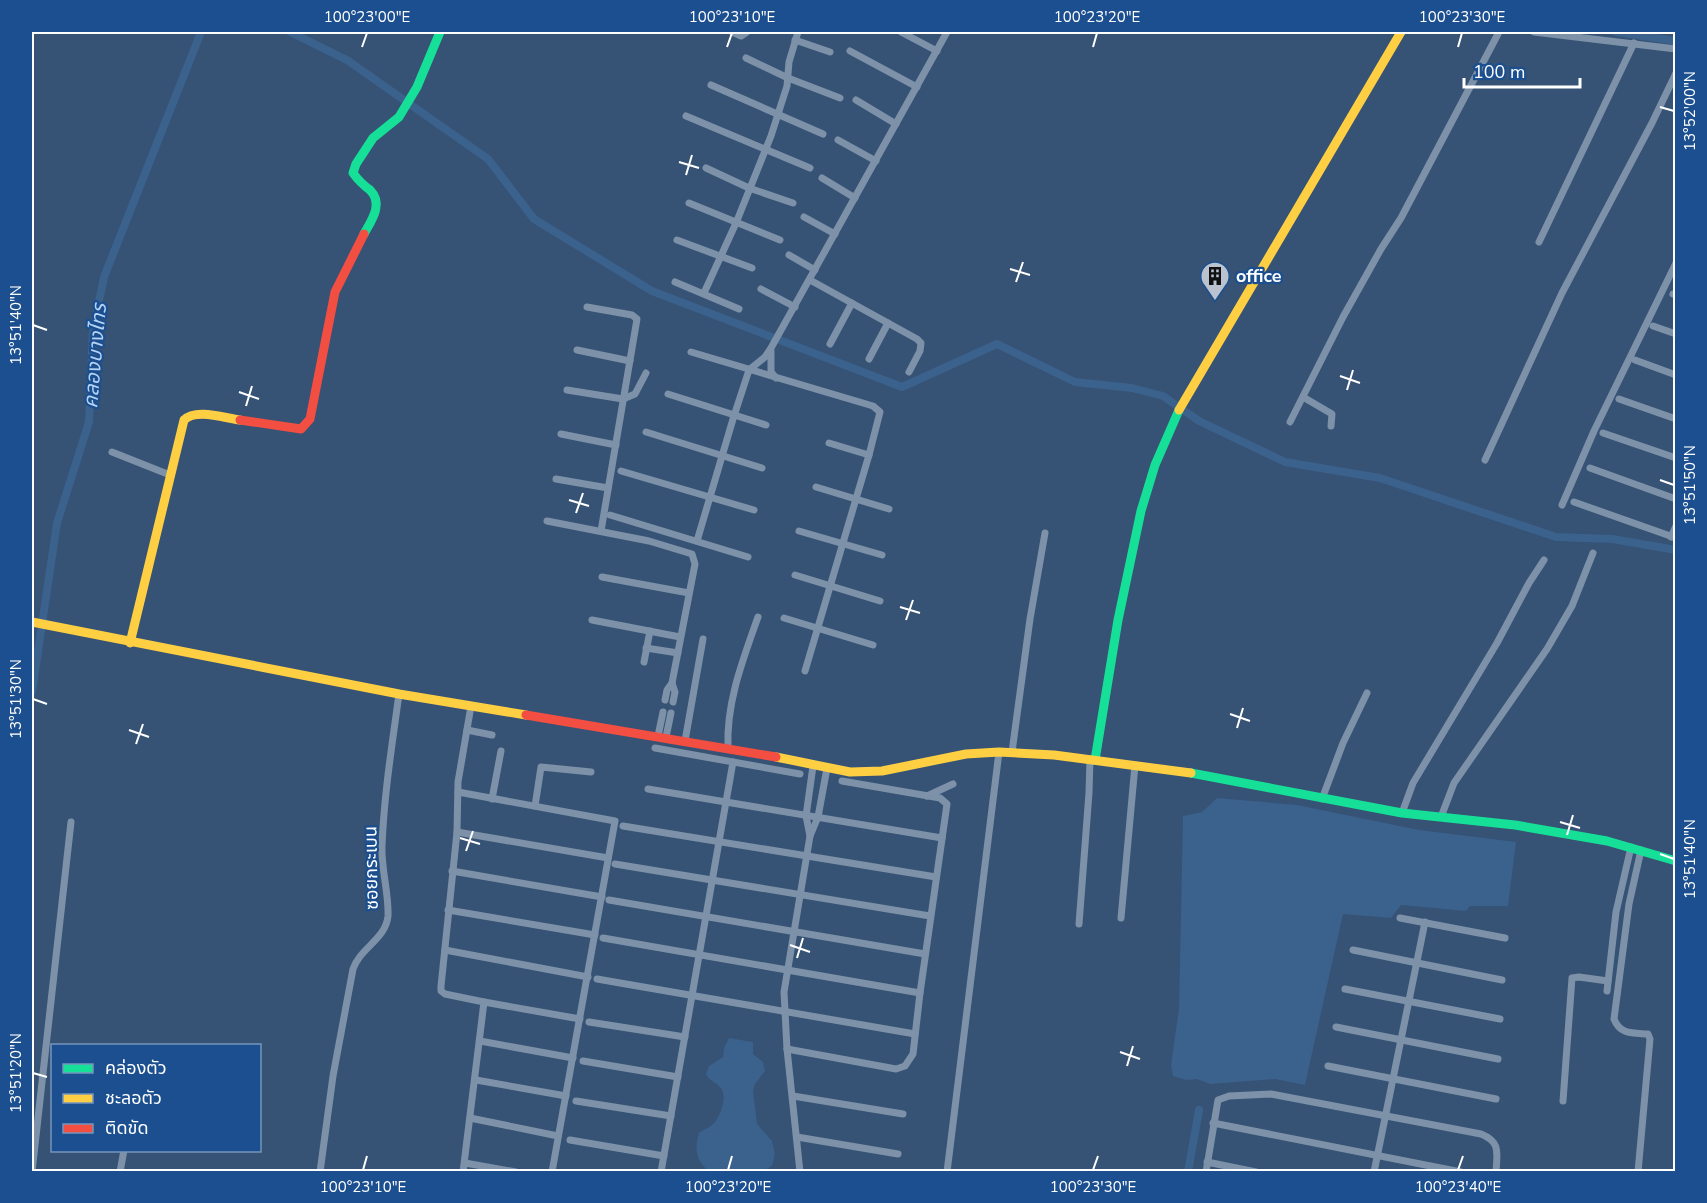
<svg xmlns="http://www.w3.org/2000/svg" width="1707" height="1203" font-family="'Nunito Sans','Noto Sans Thai',sans-serif">
  <rect width="100%" height="100%" fill="#365274"/>
  <g fill="#3b618d">
    <polygon points="1217,798 1297,805 1419,830 1516,842 1508,906 1470,906 1466,911 1401,905 1391,918 1343,914 1305,1085 1275,1079 1210,1084 1197,1079 1186,1080 1173,1076 1171,1065 1179,1008 1183,816 1202,812"/>
    <path d="M729 1038 753 1042V1054L763 1062 765 1071 755 1084 753 1090 757 1124 772 1141 775 1154 772 1166 763 1171H709C696 1162 694 1148 699 1133 703 1130 711 1127 715 1122 721 1114 728 1096 720 1087 714 1081 710 1082 706 1074L709 1066 723 1057 724 1048Z"/>
  </g>
  <g fill="none" stroke-linecap="round" stroke-linejoin="round">
    <g stroke="#3b618d" stroke-width="8">
      <polyline points="290,32 347,60 488,159 534,219 652,291 902,387 997,344 1075,382 1132,388 1163,396 1199,421 1285,462 1380,478 1556,537 1612,539 1676,550"/>
      <polyline points="1616,32 1676,41"/>
      <polyline points="32,692 57,523 89,422 93,330 104,277 201,32"/>
      <polyline points="1188,1172 1199,1110"/>
    </g>
    <g stroke="#7d92a8" stroke-width="7">
      <polyline points="732,32 741,36 747,32"/>
      <polyline points="901,32 937,51"/>
      <polyline points="1534,32 1676,49"/>
      <polyline points="795,40 830,52"/>
      <polyline points="850,51 917,87"/>
      <polyline points="746,58 788,78 840,98"/>
      <polyline points="711,85 823,134"/>
      <polyline points="856,100 896,124"/>
      <polyline points="686,116 810,168"/>
      <polyline points="838,140 876,161"/>
      <polyline points="706,168 749,188 793,203"/>
      <polyline points="822,178 855,198"/>
      <polyline points="689,203 780,240"/>
      <polyline points="804,217 835,234"/>
      <polyline points="677,240 752,268"/>
      <polyline points="1539,242 1634,43"/>
      <polyline points="789,255 815,270"/>
      <polyline points="810,280 917,339 921,343 920,351 909,372"/>
      <polyline points="675,282 739,309"/>
      <polyline points="761,289 795,307"/>
      <polyline points="704,293 736,223 771,136 787,86 789,62 798,32"/>
      <polyline points="1673,294 1676,295"/>
      <polyline points="587,307 632,315 637,319 601,531"/>
      <polyline points="1653,326 1676,334"/>
      <polyline points="830,344 852,303"/>
      <polyline points="577,350 630,361"/>
      <polyline points="771,351 771,372 776,378"/>
      <polyline points="691,352 873,406 880,412 869,455 805,671"/>
      <polyline points="869,359 888,323"/>
      <polyline points="1635,360 1676,375"/>
      <polyline points="567,390 623,399 635,394 646,373"/>
      <polyline points="668,394 766,425"/>
      <polyline points="1303,397 1332,414 1331,426"/>
      <polyline points="1619,399 1676,419"/>
      <polyline points="1290,422 1343,317 1381,249 1401,218 1499,32"/>
      <polyline points="646,432 762,468"/>
      <polyline points="1603,433 1676,458"/>
      <polyline points="561,434 616,445"/>
      <polyline points="829,443 869,455"/>
      <polyline points="112,452 170,475"/>
      <polyline points="1485,460 1562,293 1652,123 1676,73"/>
      <polyline points="1590,468 1676,499"/>
      <polyline points="621,471 754,510"/>
      <polyline points="556,479 608,488"/>
      <polyline points="816,487 889,509"/>
      <polyline points="1574,502 1676,538"/>
      <polyline points="1562,505 1594,431 1676,263"/>
      <polyline points="610,515 748,557"/>
      <polyline points="547,521 649,541 692,554 695,564 672,683 667,690 665,700"/>
      <polyline points="799,531 882,555"/>
      <polyline points="1671,537 1676,526"/>
      <polyline points="697,541 733,419 749,370 765,357 771,348 947,32"/>
      <polyline points="795,575 880,601"/>
      <polyline points="602,577 689,593"/>
      <polyline points="784,618 873,645"/>
      <polyline points="592,620 680,637"/>
      <polyline points="646,648 678,653"/>
      <polyline points="644,662 650,631"/>
      <polyline points="672,683 675,692 673,702"/>
      <polyline points="467,730 492,735"/>
      <polyline points="658,736 663,712"/>
      <polyline points="666,737 671,713"/>
      <polyline points="685,741 703,639"/>
      <polyline points="655,748 800,774"/>
      <path d="M728 748C726 703 743 659 758 617"/>
      <polyline points="1012,752 1030,619 1045,533"/>
      <polyline points="648,789 942,838"/>
      <polyline points="458,792 615,821 552,1172"/>
      <polyline points="927,796 953,784"/>
      <polyline points="492,799 501,751"/>
      <polyline points="1322,799 1343,743 1367,693"/>
      <polyline points="535,806 541,767 591,772"/>
      <polyline points="1402,813 1413,783 1497,643 1529,583 1544,560"/>
      <polyline points="1441,817 1454,783 1547,649 1572,606 1593,553"/>
      <polyline points="623,826 936,877"/>
      <polyline points="457,832 608,858"/>
      <polyline points="810,836 806,816 813,766"/>
      <polyline points="615,864 930,916"/>
      <polyline points="452,871 602,897"/>
      <polyline points="609,900 925,954"/>
      <polyline points="448,910 595,935"/>
      <polyline points="1121,918 1135,765"/>
      <polyline points="1400,918 1505,938"/>
      <polyline points="1079,924 1089,793 1090,759"/>
      <polyline points="603,938 920,993"/>
      <polyline points="445,950 588,977"/>
      <polyline points="1353,950 1502,980"/>
      <polyline points="597,979 915,1034"/>
      <polyline points="1345,989 1500,1019"/>
      <polyline points="1607,991 1616,912 1631,847"/>
      <polyline points="484,1002 580,1019"/>
      <polyline points="589,1022 685,1037"/>
      <polyline points="1336,1027 1498,1059"/>
      <polyline points="480,1041 573,1058"/>
      <polyline points="787,1049 896,1069 905,1066 913,1054 920,993 947,804 940,798 842,781"/>
      <polyline points="583,1061 678,1077"/>
      <polyline points="1328,1066 1496,1099"/>
      <polyline points="476,1080 566,1096"/>
      <polyline points="793,1096 903,1114"/>
      <polyline points="576,1101 671,1116"/>
      <polyline points="1563,1101 1572,978 1579,977 1608,981"/>
      <polyline points="470,1118 558,1136"/>
      <polyline points="1213,1123 1461,1172"/>
      <polyline points="797,1137 898,1154"/>
      <polyline points="570,1140 664,1156"/>
      <polyline points="1207,1162 1256,1172"/>
      <polyline points="465,1163 516,1172"/>
      <polyline points="32,1172 71,822"/>
      <polyline points="120,1172 124,1150"/>
      <path d="M320 1172 333 1076 353 969C360 948 386 939 388 916 389 893 381 869 382 846 384 795 392 745 399 694"/>
      <polyline points="463,1172 484,1002 445,994 441,991 441,986 457,832 458,782 471,706"/>
      <polyline points="661,1172 733,762"/>
      <polyline points="800,1172 787,1049 784,992 810,836 818,817 827,768"/>
      <polyline points="947,1172 999,752"/>
      <path d="M1206 1172 1218 1100 1229 1096 1271 1094 1481 1134C1501 1142 1497 1153 1496 1172"/>
      <polyline points="1374,1172 1425,922"/>
      <path d="M1638 1172 1650 1039 1648 1034C1633 1033 1620 1035 1614 1019L1629 904 1641 850"/>
    </g>
    <g stroke="#16e098" stroke-width="9">
      <path d="M364 234C371 221 384 204 370 190 363 185 358 180 353 173L356 164 373 138 399 117 417 87 440 32"/>
      <polyline points="1095,760 1118,620 1141,511 1155,465 1179,410"/>
      <polyline points="1191,773 1402,813 1515,825 1607,841 1676,861"/>
    </g>
    <g stroke="#ffcf43" stroke-width="9">
      <polyline points="1179,410 1401,32"/>
      <polyline points="32,622 399,694 526,715"/>
      <path d="M130 643 184 420C196 408 224 418 240 420"/>
      <polyline points="776,757 850,772 882,771 966,754 999,752 1054,755 1191,773"/>
    </g>
    <g stroke="#f24e42" stroke-width="9">
      <polyline points="240,420 301,429 310,419 335,292 364,234"/>
      <polyline points="526,715 776,757"/>
    </g>
  </g>
  <path fill="none" stroke="#fff" stroke-width="2" d="M362 47 367 33M727 47 732 33M1093 47 1097 33M1458 47 1462 33M1660 107 1674 111M679 162 699 168M686 175 692 155M1010 269 1030 275M1016 282 1023 262M33 325 47 330M1340 376 1360 383M1347 390 1353 370M239 392 259 399M246 406 252 386M1660 480 1674 485M569 500 589 506M576 513 583 493M900 607 920 613M906 620 913 600M33 699 47 704M1230 714 1250 721M1237 728 1243 708M129 730 149 737M136 744 143 724M1560 822 1580 828M1567 835 1573 815M460 838 480 844M466 851 473 831M1660 854 1674 859M790 945 810 952M797 958 803 938M1120 1052 1140 1059M1127 1066 1133 1046M33 1073 47 1077M363 1170 367 1156M728 1170 732 1156M1093 1170 1098 1156M1458 1170 1463 1156"/>
  <defs>
    <g id="building-pin" transform="scale(1.5)"><path d="M0 17L-7.5 6A9.5 9.5 0 1 1 7.5 6Z" fill="#b9c2ce" stroke="#1b4f8f"/><path d="M-4-6H4V6H1V3H-1V6H-4ZM-2.5-4.3h1.7v1.8h-1.7ZM.8-4.3h1.7v1.8H.8ZM-2.5-1h1.7V.8h-1.7ZM.8-1h1.7V.8H.8Z" fill="#111"/></g>
  </defs>
  <g fill-rule="evenodd">
    <use href="#building-pin" x="1215" y="276"/>
  </g>
  <g text-anchor="middle" dominant-baseline="central" stroke-width="4.5" stroke-linejoin="round" paint-order="stroke">
    <g font-size="18" font-weight="bold" fill="#fff" stroke="#1b4f8f" text-anchor="start">
      <text x="1236" y="276">office</text>
    </g>
    <g font-size="18" fill="#fff" stroke="#1b4f8f">
      <text transform="translate(371 868) rotate(-91)">ซอยกระเบน</text>
    </g>
    <g font-size="20" font-style="italic" fill="#b5d3f5" stroke="#1b4f8f">
      <text transform="translate(95 356) rotate(-85)">คลองบางไทร</text>
    </g>
  </g>
  <rect width="1707" height="1203" fill="none" stroke="#1b4f8f" stroke-width="66"/>
  <rect x="51" y="1044" width="210" height="108" fill="#1b4f8f" stroke="#7695bc" stroke-width="1.5"/>
  <rect x="63" y="1064" width="30" height="9" fill="#16e098" stroke="#7695bc" stroke-width="1.5"/>
  <text x="105" y="1074" font-size="18" fill="#ffffff">คล่องตัว</text>
  <rect x="63" y="1094" width="30" height="9" fill="#ffcf43" stroke="#7695bc" stroke-width="1.5"/>
  <text x="105" y="1104" font-size="18" fill="#ffffff">ชะลอตัว</text>
  <rect x="63" y="1124" width="30" height="9" fill="#f24e42" stroke="#7695bc" stroke-width="1.5"/>
  <text x="105" y="1134" font-size="18" fill="#ffffff">ติดขัด</text>
  <path d="M1464 78v9h116v-9" fill="none" stroke="#ffffff" stroke-width="3"/>
  <text x="1473" y="78" font-size="18" fill="#ffffff" stroke="#1b4f8f" stroke-width="4.5" paint-order="stroke">100 m</text>
  <rect x="33" y="33" width="1641" height="1137" fill="none" stroke="#fff" stroke-width="2"/>
  <g font-size="15" text-anchor="middle" fill="#fff">
    <text x="367" y="22">100°23'00"E</text>
    <text x="732" y="22">100°23'10"E</text>
    <text x="1097" y="22">100°23'20"E</text>
    <text x="1462" y="22">100°23'30"E</text>
    <text transform="translate(1690 111) rotate(-90)" y="5">13°52'00"N</text>
    <text transform="translate(16 325) rotate(-90)" y="5">13°51'40"N</text>
    <text transform="translate(1690 485) rotate(-90)" y="5">13°51'50"N</text>
    <text transform="translate(16 699) rotate(-90)" y="5">13°51'30"N</text>
    <text transform="translate(1690 859) rotate(-90)" y="5">13°51'40"N</text>
    <text transform="translate(16 1073) rotate(-90)" y="5">13°51'20"N</text>
    <text x="363" y="1192">100°23'10"E</text>
    <text x="728" y="1192">100°23'20"E</text>
    <text x="1093" y="1192">100°23'30"E</text>
    <text x="1458" y="1192">100°23'40"E</text>
  </g>
</svg>
